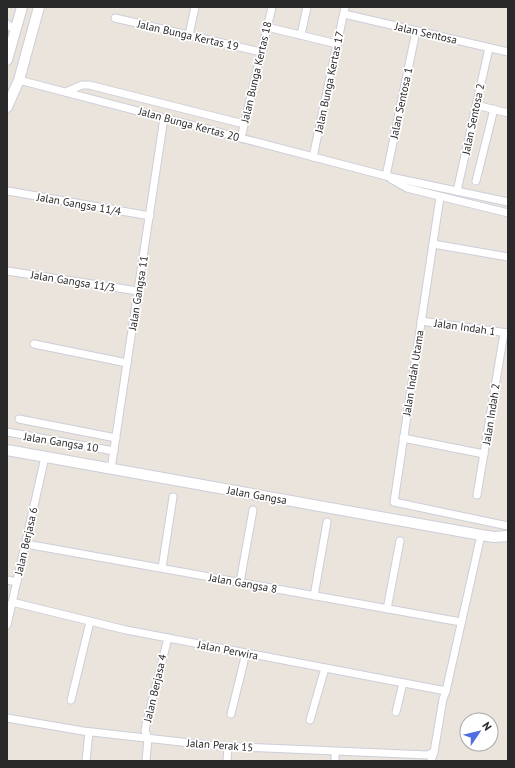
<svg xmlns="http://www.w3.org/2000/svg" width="515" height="768" font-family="'PT Sans',sans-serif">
  <rect width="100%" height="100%" fill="#eae4dd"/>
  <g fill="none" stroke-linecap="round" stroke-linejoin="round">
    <g stroke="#ccced9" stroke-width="9">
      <g id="street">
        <polyline points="344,14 508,52"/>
        <polyline points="115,18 261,52"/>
        <polyline points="7,24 16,31"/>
        <polyline points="267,27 337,44"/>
        <polyline points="189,35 195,7"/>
        <polyline points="301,35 307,7"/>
        <polyline points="19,80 386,176 508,202"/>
        <polyline points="66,92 82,85 89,85 244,124"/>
        <polyline points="476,105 508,113"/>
        <polyline points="241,138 272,7"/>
        <polyline points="313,157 345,7"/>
        <polyline points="386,176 416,31"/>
        <polyline points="391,179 407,188 508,213"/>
        <polyline points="476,181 494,109"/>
        <polyline points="8,191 150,216"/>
        <polyline points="457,191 489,48"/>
        <polyline points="440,197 394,502 508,526"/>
        <polyline points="433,244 508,257"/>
        <polyline points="7,271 138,291"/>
        <polyline points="421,321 508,333"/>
        <polyline points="34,344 127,363"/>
        <polyline points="19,419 116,438"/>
        <polyline points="7,432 114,451"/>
        <polyline points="403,438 484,454"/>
        <polyline points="111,469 164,118"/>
        <polyline points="477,495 504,333"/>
        <polyline points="26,544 461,622"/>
        <polyline points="162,568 173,497"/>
        <polyline points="7,580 17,582"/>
        <polyline points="240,582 253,510"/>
        <polyline points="314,596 327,522"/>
        <polyline points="12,602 126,630 446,691"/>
        <polyline points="387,609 400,541"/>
        <polyline points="7,625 45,457"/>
        <polyline points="71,700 90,622"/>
        <polyline points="396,712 403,683"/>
        <polyline points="231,714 246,653"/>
        <polyline points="7,718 83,731 217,746 428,755 434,752"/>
        <polyline points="310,720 325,668"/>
        <polyline points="86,761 89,732"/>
        <polyline points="146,761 148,738 145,731 146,725 168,638"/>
        <polyline points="227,761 228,747"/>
        <polyline points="335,761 335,752"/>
        <polyline points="431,761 434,752 443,699 446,691 481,535"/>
      </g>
    </g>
    <g stroke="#ccced9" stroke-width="12">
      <g id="secondary">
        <polyline points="7,60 22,7"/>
        <polyline points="7,107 19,80 39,7"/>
        <polyline points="7,450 481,535 494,537 508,536"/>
      </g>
    </g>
    <use href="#street" stroke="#fff" stroke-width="7"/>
    <use href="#secondary" stroke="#fff" stroke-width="10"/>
  </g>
  <g text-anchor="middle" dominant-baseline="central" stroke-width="3.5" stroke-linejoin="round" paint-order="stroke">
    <g font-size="11" fill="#292929" stroke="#fff">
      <text transform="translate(426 33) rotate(13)">Jalan Sentosa</text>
      <text transform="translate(188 35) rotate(13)">Jalan Bunga Kertas 19</text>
      <text transform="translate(256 72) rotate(-77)">Jalan Bunga Kertas 18</text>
      <text transform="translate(329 82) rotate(-78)">Jalan Bunga Kertas 17</text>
      <text transform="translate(401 103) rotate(-78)">Jalan Sentosa 1</text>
      <text transform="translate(473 119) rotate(-78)">Jalan Sentosa 2</text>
      <text transform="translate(189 124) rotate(15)">Jalan Bunga Kertas 20</text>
      <text transform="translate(79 204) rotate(10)">Jalan Gangsa 11/4</text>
      <text transform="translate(73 281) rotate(9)">Jalan Gangsa 11/3</text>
      <text transform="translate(138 293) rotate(-81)">Jalan Gangsa 11</text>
      <text transform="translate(465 327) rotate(8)">Jalan Indah 1</text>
      <text transform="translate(413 373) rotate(-81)">Jalan Indah Utama</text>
      <text transform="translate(491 414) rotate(-81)">Jalan Indah 2</text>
      <text transform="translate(61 442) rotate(9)">Jalan Gangsa 10</text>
      <text transform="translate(257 495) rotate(10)">Jalan Gangsa</text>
      <text transform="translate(26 541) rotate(-77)">Jalan Berjasa 6</text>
      <text transform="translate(243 583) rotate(10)">Jalan Gangsa 8</text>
      <text transform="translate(228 650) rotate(11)">Jalan Perwira</text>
      <text transform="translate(155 688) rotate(-77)">Jalan Berjasa 4</text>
      <text transform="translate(220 745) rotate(4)">Jalan Perak 15</text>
    </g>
  </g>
  <rect width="515" height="768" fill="none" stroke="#292929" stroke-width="16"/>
  <g transform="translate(479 732) rotate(55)"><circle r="19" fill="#ffffff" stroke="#a9a9a9"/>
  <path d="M0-3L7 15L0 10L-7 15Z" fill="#516de3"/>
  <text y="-6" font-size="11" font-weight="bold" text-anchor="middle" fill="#292929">N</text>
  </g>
</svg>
